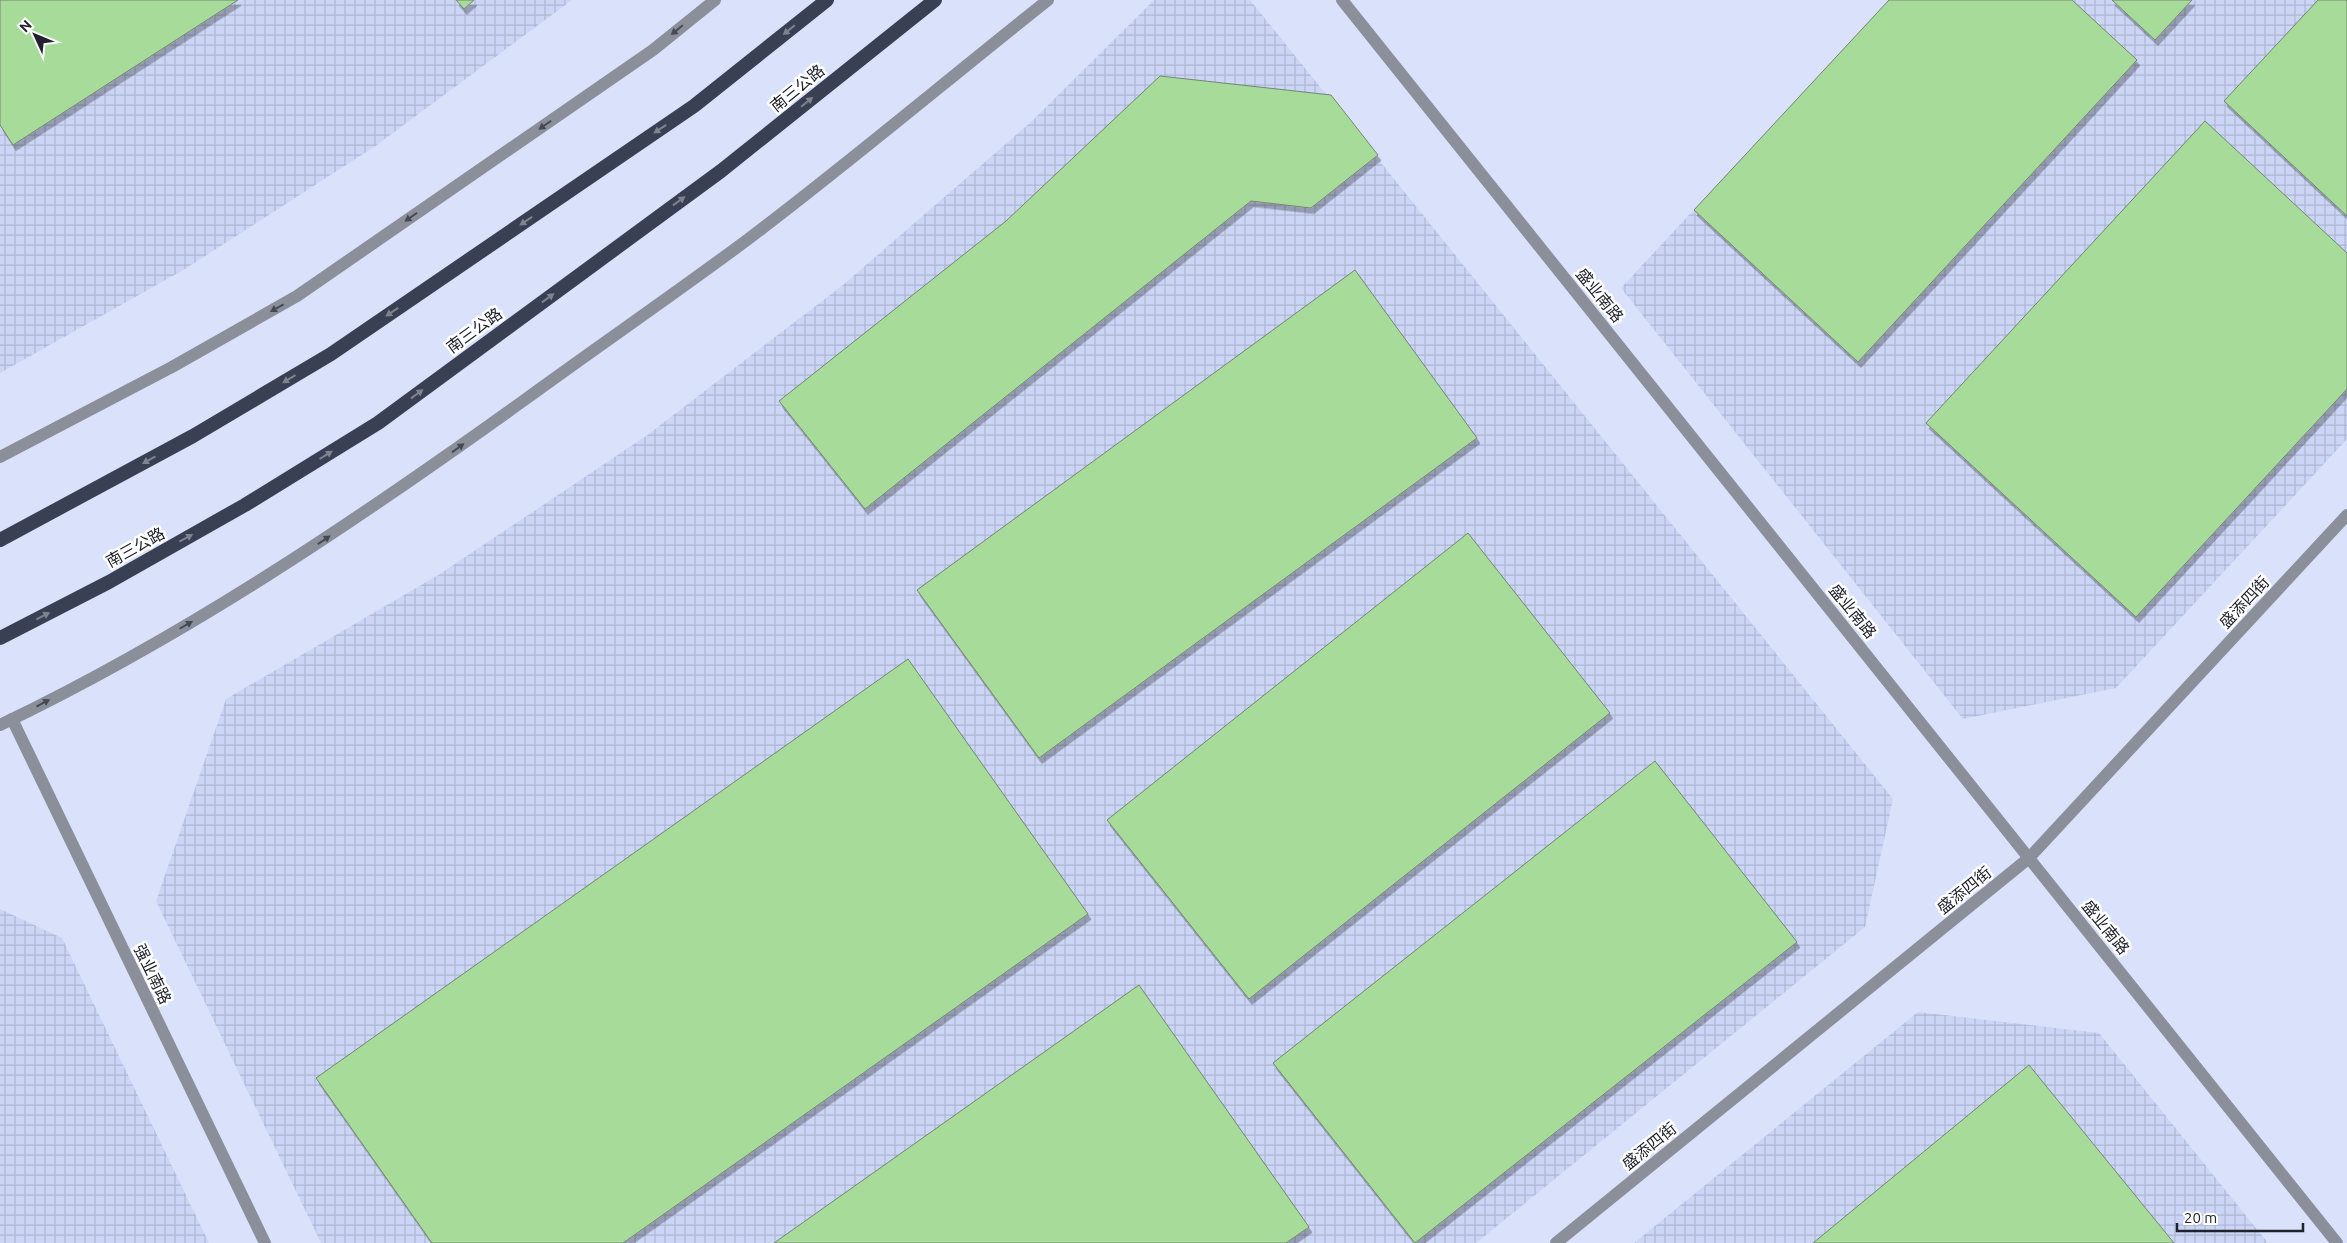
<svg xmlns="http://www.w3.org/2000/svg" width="2347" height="1243" font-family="Ubuntu,'Noto Sans SC',sans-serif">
  <defs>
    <pattern id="industrial-grid" width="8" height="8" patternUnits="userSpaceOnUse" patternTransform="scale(1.25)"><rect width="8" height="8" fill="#cbd5f5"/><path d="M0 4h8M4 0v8" fill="none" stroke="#aeb7d2"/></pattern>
    <filter id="shadow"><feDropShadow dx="3" dy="5.5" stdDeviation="0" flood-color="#0004"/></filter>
  </defs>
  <rect width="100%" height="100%" fill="#d9e1fb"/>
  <g fill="url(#industrial-grid)">
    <polygon points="0,0 572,0 374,147 185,269 0,373"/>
    <polygon points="1154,0 1250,0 1893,799 1865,927 1476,1243 321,1243 156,901 226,699 440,574 646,436 843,285 1031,122"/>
    <polygon points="1889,0 2347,0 2347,439 2116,688 1963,719 1621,288"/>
    <polygon points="0,909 62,938 209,1243 0,1243"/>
    <polygon points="1918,1012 2099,1033 2268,1243 1634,1243"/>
  </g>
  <g fill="#a7db99" stroke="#758671" filter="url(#shadow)">
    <polygon points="0,0 238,0 13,145 0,125"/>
    <polygon points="456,0 474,0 464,9"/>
    <polygon points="1889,0 2072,0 2137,60 1858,362 1694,210"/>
    <polygon points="2112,0 2192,0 2155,40"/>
    <polygon points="2318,0 2347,0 2347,216 2224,101"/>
    <polygon points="1160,76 1331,95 1378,155 1311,208 1251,201 865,509 779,401 1006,221"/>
    <polygon points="2205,121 2347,253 2347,389 2136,617 1926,423"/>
    <polygon points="1355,270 1477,438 1039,758 917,590"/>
    <polygon points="1468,533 1610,713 1249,999 1107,820"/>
    <polygon points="908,659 1088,914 623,1243 432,1243 316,1078"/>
    <polygon points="1655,761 1797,942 1415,1243 1273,1063"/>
    <polygon points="1139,985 1309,1227 1286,1243 774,1243"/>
    <polygon points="2029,1065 2174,1243 1813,1243"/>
  </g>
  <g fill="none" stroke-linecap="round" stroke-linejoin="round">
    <g stroke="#8b8f9a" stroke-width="12">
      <polyline points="1342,0 2337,1243"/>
      <polyline points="12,719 265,1243"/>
      <polyline points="1556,1243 2029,858 2347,515"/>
    </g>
    <g stroke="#8b8f9a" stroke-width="12">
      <polyline points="0,457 172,367 297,296 653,50 715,0"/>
      <path d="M0 725C186 636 356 521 523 401 597 347 673 295 747 240 849 163 947 80 1048 0"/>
    </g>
    <g stroke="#3a4054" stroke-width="14">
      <polyline points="0,540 193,436 331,354 694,106 827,0"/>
      <polyline points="0,638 109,582 245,505 378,423 721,171 935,0"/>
    </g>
  </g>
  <defs><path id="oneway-solid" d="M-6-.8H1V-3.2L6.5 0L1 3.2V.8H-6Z" transform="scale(1.25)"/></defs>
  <g fill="#454953">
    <use href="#oneway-solid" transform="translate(677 30) rotate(141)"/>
    <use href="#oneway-solid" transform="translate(545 125) rotate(145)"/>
    <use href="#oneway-solid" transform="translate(411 217) rotate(145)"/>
    <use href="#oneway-solid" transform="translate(277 308) rotate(151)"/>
    <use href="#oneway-solid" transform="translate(458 448) rotate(-36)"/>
    <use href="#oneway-solid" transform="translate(324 540) rotate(-34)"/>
    <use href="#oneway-solid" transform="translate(186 625) rotate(-30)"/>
    <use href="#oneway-solid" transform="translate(43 703) rotate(-28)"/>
  </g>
  <g fill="#7f8390">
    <use href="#oneway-solid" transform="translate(789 30) rotate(141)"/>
    <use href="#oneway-solid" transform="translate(807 102) rotate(-39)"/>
    <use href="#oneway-solid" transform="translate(660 129) rotate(146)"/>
    <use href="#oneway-solid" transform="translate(679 201) rotate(-36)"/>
    <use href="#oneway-solid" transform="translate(526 221) rotate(146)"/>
    <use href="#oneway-solid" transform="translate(548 298) rotate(-36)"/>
    <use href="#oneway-solid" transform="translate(392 312) rotate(146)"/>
    <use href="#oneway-solid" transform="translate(289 379) rotate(149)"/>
    <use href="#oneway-solid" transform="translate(417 394) rotate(-36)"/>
    <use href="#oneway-solid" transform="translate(326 455) rotate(-32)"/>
    <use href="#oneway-solid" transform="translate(149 460) rotate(151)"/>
    <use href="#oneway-solid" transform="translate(186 538) rotate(-29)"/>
    <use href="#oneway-solid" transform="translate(43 616) rotate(-27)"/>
  </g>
  <g text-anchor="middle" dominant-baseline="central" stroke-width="5" stroke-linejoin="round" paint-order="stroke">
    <g font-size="16" fill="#20232d" stroke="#fff">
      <text transform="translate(797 88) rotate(-39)">南三公路</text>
      <text transform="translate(1600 295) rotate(51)">盛业南路</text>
      <text transform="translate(474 330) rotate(-36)">南三公路</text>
      <text transform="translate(135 547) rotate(-29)">南三公路</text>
      <text transform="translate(2244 602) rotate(-47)">盛添四街</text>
      <text transform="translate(1853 611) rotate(51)">盛业南路</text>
      <text transform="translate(1964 890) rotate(-39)">盛添四街</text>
      <text transform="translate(2106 927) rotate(51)">盛业南路</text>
      <text transform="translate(153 974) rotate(64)">强业南路</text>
      <text transform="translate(1649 1146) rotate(-39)">盛添四街</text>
    </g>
  </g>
  <g transform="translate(35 35) rotate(314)" stroke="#ffffff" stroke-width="4" paint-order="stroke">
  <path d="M0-4L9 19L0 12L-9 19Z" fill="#20232d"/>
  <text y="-8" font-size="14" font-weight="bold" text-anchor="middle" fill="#20232d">N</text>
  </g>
  <path d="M2177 1223v8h126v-8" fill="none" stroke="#20232d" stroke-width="2.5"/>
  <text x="2184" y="1223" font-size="15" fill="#20232d" stroke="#ffffff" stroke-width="4" paint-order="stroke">20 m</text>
</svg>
